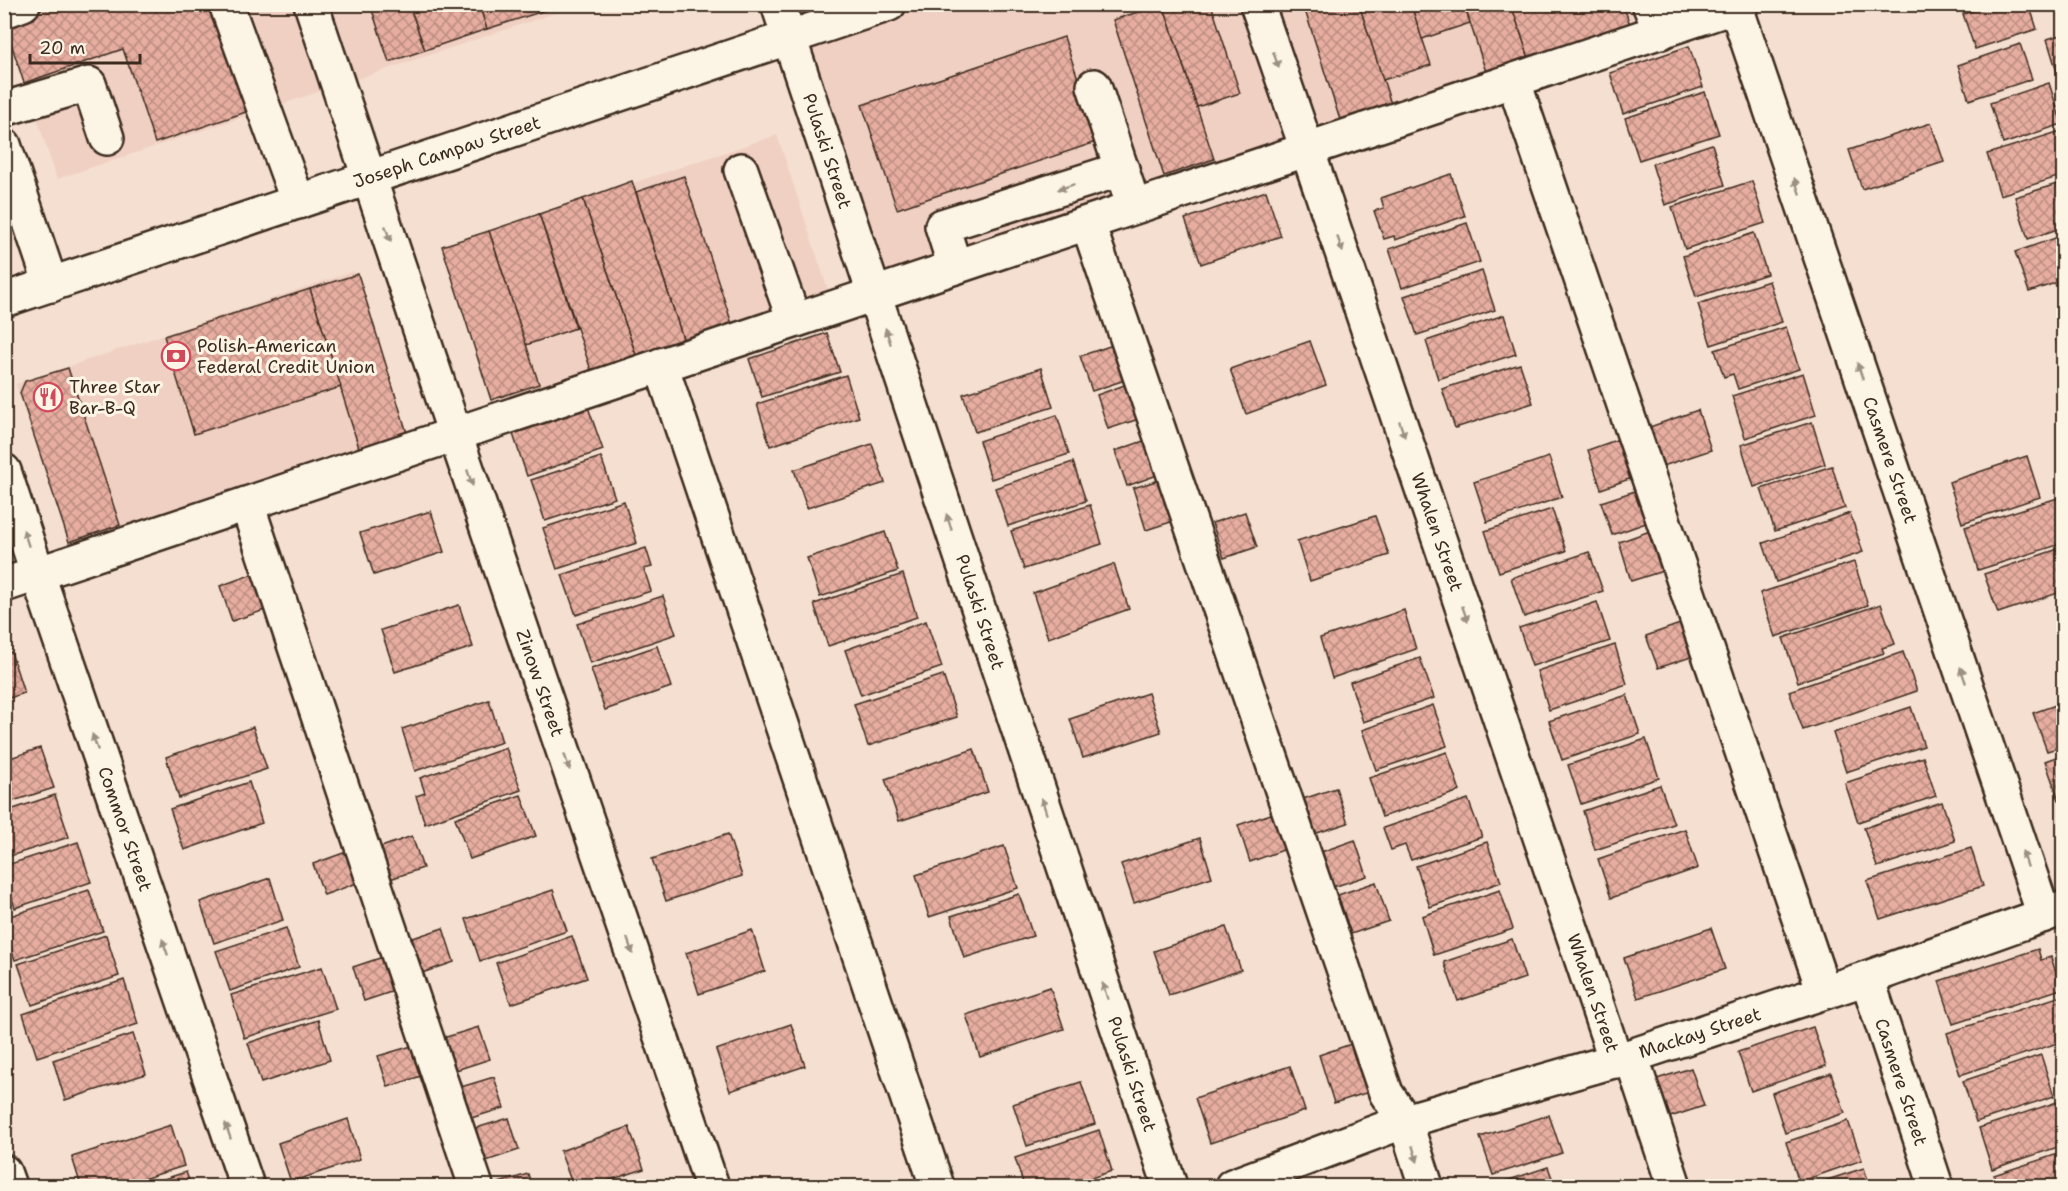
<svg xmlns="http://www.w3.org/2000/svg" width="2068" height="1191" font-family="'Shantell Sans',sans-serif">
  <defs>
    <pattern id="building-cross-hatch" width="8" height="8" patternUnits="userSpaceOnUse" patternTransform="scale(1.5)"><rect width="8" height="8" fill="#e6ada0"/><path d="M0 0l8 8M0 8l8-8" fill="none" stroke="#bc8d82"/></pattern>
  </defs>
  <rect width="100%" height="100%" fill="#f5dfd0"/>
  <filter id="ink" filterUnits="userSpaceOnUse"><feTurbulence type="fractalNoise" baseFrequency=".0167" numOctaves="2"/><feDisplacementMap in="SourceGraphic" scale="12" xChannelSelector="R" yChannelSelector="G"/><feConvolveMatrix kernelMatrix="1 2 1 2 8 2 1 2 1" color-interpolation-filters="sRGB"/></filter>
  <g filter="url(#ink)">
    <g fill="#f0d0c2">
      <polygon points="54,4 579,5 57,179 5,21"/>
      <polygon points="889,4 1741,5 874,293 789,38"/>
      <polygon points="777,135 831,299 495,411 441,247"/>
      <polygon points="354,271 410,439 72,552 16,384"/>
    </g>
    <g fill="url(#building-cross-hatch)" stroke="#3b2a1e" stroke-width="1.5">
      <polygon points="56,4 210,4 246,112 155,143 123,49 24,83 4,22"/>
      <polygon points="370,4 409,4 425,50 389,62"/>
      <polygon points="409,4 479,4 487,29 425,50"/>
      <polygon points="479,4 534,4 537,13 487,29"/>
      <polygon points="534,4 561,4 537,13"/>
      <polygon points="1163,4 1214,159 1164,176 1113,20"/>
      <polygon points="1163,4 1211,4 1240,93 1197,107"/>
      <polygon points="1303,4 1359,4 1392,107 1341,123"/>
      <polygon points="1359,4 1411,4 1431,65 1383,80"/>
      <polygon points="1411,4 1464,4 1470,23 1422,39"/>
      <polygon points="1464,4 1511,4 1530,61 1487,75"/>
      <polygon points="1511,4 1623,4 1631,28 1530,61"/>
      <polygon points="1993,4 2029,4 2037,29 1975,49 1963,14"/>
      <polygon points="2064,34 2064,70 2057,72 2047,39"/>
      <polygon points="1064,37 1099,141 897,209 862,105"/>
      <polygon points="2020,44 2032,79 1969,100 1958,65"/>
      <polygon points="1689,46 1703,87 1623,114 1610,73"/>
      <polygon points="2049,83 2062,124 2003,144 1990,103"/>
      <polygon points="1705,92 1719,134 1639,160 1625,118"/>
      <polygon points="1931,123 1944,162 1862,189 1849,150"/>
      <polygon points="2061,131 2064,139 2064,175 2000,195 1987,154"/>
      <polygon points="1712,144 1725,185 1665,205 1652,164"/>
      <polygon points="1451,174 1465,216 1395,240 1394,236 1384,239 1374,211 1384,208 1381,198"/>
      <polygon points="684,176 733,327 684,342 636,192"/>
      <polygon points="632,181 684,342 637,358 583,199"/>
      <polygon points="1752,181 1765,223 1685,249 1672,207"/>
      <polygon points="2057,184 2064,204 2064,227 2028,239 2015,197"/>
      <polygon points="1266,191 1281,236 1201,264 1185,219"/>
      <polygon points="583,199 637,358 592,373 539,214"/>
      <polygon points="539,214 576,328 526,345 489,231"/>
      <polygon points="1467,223 1480,262 1402,288 1389,249"/>
      <polygon points="489,231 539,384 491,400 442,246"/>
      <polygon points="1754,233 1767,274 1696,297 1683,256"/>
      <polygon points="2064,235 2064,280 2029,292 2015,252"/>
      <polygon points="1482,271 1495,310 1417,335 1404,296"/>
      <polygon points="358,274 407,433 359,448 310,289"/>
      <polygon points="1769,281 1782,322 1711,345 1698,304"/>
      <polygon points="310,289 341,387 194,434 164,336"/>
      <polygon points="1504,315 1516,354 1438,379 1426,341"/>
      <polygon points="1786,327 1799,369 1738,389 1733,374 1724,377 1715,350"/>
      <polygon points="827,333 840,372 762,397 749,359"/>
      <polygon points="2064,338 2064,364 2056,340"/>
      <polygon points="1310,341 1326,385 1246,414 1230,369"/>
      <polygon points="1113,345 1125,380 1092,391 1080,356"/>
      <polygon points="1520,364 1533,403 1455,428 1442,389"/>
      <polygon points="68,368 120,525 69,542 20,393 25,381"/>
      <polygon points="1041,368 1053,407 975,432 963,394"/>
      <polygon points="1803,373 1816,415 1745,438 1732,396"/>
      <polygon points="846,375 859,417 770,446 757,404"/>
      <polygon points="1130,383 1142,418 1108,429 1097,395"/>
      <polygon points="588,407 603,450 527,476 513,434"/>
      <polygon points="1698,410 1711,450 1660,467 1647,428"/>
      <polygon points="1057,415 1069,454 991,479 979,441"/>
      <polygon points="1812,422 1825,464 1754,487 1741,445"/>
      <polygon points="1149,439 1160,474 1127,486 1115,451"/>
      <polygon points="1619,439 1632,478 1601,489 1588,450"/>
      <polygon points="872,444 885,483 807,508 794,470"/>
      <polygon points="2027,456 2040,497 1962,523 1949,482"/>
      <polygon points="601,457 615,498 545,521 531,480"/>
      <polygon points="1549,457 1562,497 1487,522 1474,482"/>
      <polygon points="1073,462 1086,501 1008,526 995,488"/>
      <polygon points="1832,466 1845,508 1775,531 1761,489"/>
      <polygon points="1166,478 1180,519 1146,530 1133,488"/>
      <polygon points="1635,491 1646,523 1612,535 1601,502"/>
      <polygon points="2061,497 2064,504 2064,543 1978,570 1965,527"/>
      <polygon points="624,501 637,543 557,569 543,528"/>
      <polygon points="1090,505 1102,544 1024,569 1011,531"/>
      <polygon points="1552,509 1566,551 1499,572 1485,531"/>
      <polygon points="431,511 444,552 374,575 360,533"/>
      <polygon points="1245,512 1257,547 1224,558 1212,523"/>
      <polygon points="1850,513 1863,552 1776,582 1763,543"/>
      <polygon points="1375,516 1389,555 1310,581 1297,541"/>
      <polygon points="1650,531 1663,571 1631,581 1619,542"/>
      <polygon points="885,532 898,571 820,597 807,558"/>
      <polygon points="2064,547 2064,591 1998,613 1984,574"/>
      <polygon points="646,548 652,567 644,569 651,591 576,615 562,575"/>
      <polygon points="1589,552 1603,591 1524,617 1511,578"/>
      <polygon points="1854,562 1868,605 1775,637 1760,593"/>
      <polygon points="1114,564 1129,609 1048,638 1033,593"/>
      <polygon points="253,574 265,610 232,621 220,586"/>
      <polygon points="903,574 917,617 828,646 814,604"/>
      <polygon points="663,596 676,634 590,663 577,624"/>
      <polygon points="1597,602 1610,641 1532,666 1519,628"/>
      <polygon points="1881,604 1895,644 1882,648 1884,653 1798,682 1783,638"/>
      <polygon points="459,605 473,647 395,672 381,630"/>
      <polygon points="1404,610 1416,649 1332,678 1320,638"/>
      <polygon points="926,621 942,667 861,695 845,650"/>
      <polygon points="1680,624 1691,657 1658,668 1646,636"/>
      <polygon points="1615,645 1627,684 1549,710 1537,671"/>
      <polygon points="657,646 671,687 605,710 591,669"/>
      <polygon points="11,652 24,693 4,700 4,654"/>
      <polygon points="1903,652 1917,691 1803,730 1789,691"/>
      <polygon points="1420,658 1434,698 1363,722 1350,682"/>
      <polygon points="943,675 957,717 868,746 854,704"/>
      <polygon points="1148,693 1161,732 1083,758 1070,719"/>
      <polygon points="1627,695 1640,734 1562,760 1549,721"/>
      <polygon points="489,700 502,742 415,771 402,729"/>
      <polygon points="2064,702 2064,746 2047,751 2033,713"/>
      <polygon points="1433,705 1447,746 1376,770 1362,730"/>
      <polygon points="1911,707 1924,746 1846,772 1833,733"/>
      <polygon points="253,727 267,769 179,798 166,757"/>
      <polygon points="1646,739 1659,778 1581,804 1568,765"/>
      <polygon points="40,748 54,788 4,804 4,760"/>
      <polygon points="506,748 521,790 425,824 416,796 425,793 420,778"/>
      <polygon points="974,749 988,792 899,821 885,779"/>
      <polygon points="1447,752 1460,791 1382,817 1369,778"/>
      <polygon points="2064,754 2064,798 2059,800 2045,761"/>
      <polygon points="1923,757 1936,796 1858,822 1845,783"/>
      <polygon points="249,782 262,823 184,850 170,809"/>
      <polygon points="1660,785 1674,824 1595,850 1583,811"/>
      <polygon points="1336,788 1348,823 1314,834 1303,799"/>
      <polygon points="55,795 69,837 4,858 4,812"/>
      <polygon points="521,795 536,836 470,859 455,818"/>
      <polygon points="1468,799 1482,837 1411,860 1405,845 1391,850 1383,828"/>
      <polygon points="1942,802 1955,841 1877,867 1864,828"/>
      <polygon points="1274,813 1286,849 1250,862 1238,825"/>
      <polygon points="1685,829 1698,868 1611,898 1598,859"/>
      <polygon points="728,834 742,876 666,901 652,859"/>
      <polygon points="412,836 423,868 387,880 376,849"/>
      <polygon points="1200,838 1212,877 1134,903 1121,864"/>
      <polygon points="1355,840 1367,876 1333,887 1321,852"/>
      <polygon points="78,842 91,882 15,908 4,876 4,866"/>
      <polygon points="1487,842 1501,882 1430,907 1416,866"/>
      <polygon points="1004,846 1018,888 929,917 916,875"/>
      <polygon points="1971,848 1983,886 1880,919 1867,881"/>
      <polygon points="349,851 360,882 324,895 313,864"/>
      <polygon points="270,878 283,920 214,943 200,902"/>
      <polygon points="1376,882 1389,921 1351,934 1338,895"/>
      <polygon points="89,890 103,931 15,960 4,929 4,918"/>
      <polygon points="553,890 567,931 480,961 466,919"/>
      <polygon points="1500,890 1513,929 1434,955 1422,916"/>
      <polygon points="1019,894 1033,936 964,958 951,916"/>
      <polygon points="1226,927 1241,970 1169,995 1154,951"/>
      <polygon points="286,928 299,967 230,991 216,951"/>
      <polygon points="443,928 454,962 419,974 407,940"/>
      <polygon points="1711,928 1725,969 1638,998 1624,958"/>
      <polygon points="752,930 765,971 699,994 686,953"/>
      <polygon points="106,935 119,976 32,1005 18,964"/>
      <polygon points="572,936 587,978 511,1004 496,963"/>
      <polygon points="1512,939 1525,978 1458,1001 1444,962"/>
      <polygon points="2038,949 2041,960 2051,957 2061,989 1953,1024 1939,981"/>
      <polygon points="2064,949 2064,975 2056,952"/>
      <polygon points="383,957 394,991 364,1001 353,967"/>
      <polygon points="322,967 336,1009 244,1038 231,995"/>
      <polygon points="124,980 138,1024 37,1057 23,1014"/>
      <polygon points="1050,987 1064,1029 980,1057 966,1015"/>
      <polygon points="2064,995 2064,1041 1960,1075 1947,1033"/>
      <polygon points="318,1020 330,1060 261,1083 248,1043"/>
      <polygon points="791,1024 805,1066 730,1091 716,1050"/>
      <polygon points="479,1027 490,1059 453,1071 443,1038"/>
      <polygon points="1813,1027 1826,1066 1751,1091 1738,1052"/>
      <polygon points="133,1034 146,1074 65,1100 53,1060"/>
      <polygon points="1354,1043 1369,1092 1334,1103 1319,1055"/>
      <polygon points="412,1046 421,1076 388,1087 378,1056"/>
      <polygon points="2041,1055 2054,1096 1976,1122 1963,1081"/>
      <polygon points="1290,1066 1305,1111 1210,1143 1195,1098"/>
      <polygon points="1691,1068 1704,1106 1670,1117 1657,1079"/>
      <polygon points="1831,1073 1845,1113 1785,1133 1772,1093"/>
      <polygon points="494,1077 504,1108 471,1118 461,1087"/>
      <polygon points="1081,1082 1095,1124 1027,1146 1013,1104"/>
      <polygon points="2057,1102 2064,1121 2064,1145 1992,1169 1979,1128"/>
      <polygon points="1549,1115 1562,1153 1493,1175 1480,1137"/>
      <polygon points="509,1118 519,1150 483,1162 473,1129"/>
      <polygon points="348,1119 360,1159 291,1182 278,1143"/>
      <polygon points="1848,1121 1862,1160 1799,1182 1786,1142"/>
      <polygon points="171,1125 184,1166 121,1186 81,1186 72,1157"/>
      <polygon points="629,1127 644,1169 592,1186 573,1186 560,1151"/>
      <polygon points="1099,1130 1112,1171 1067,1186 1024,1186 1015,1158"/>
      <polygon points="2064,1152 2064,1186 1998,1186 1994,1175"/>
      <polygon points="1548,1167 1555,1186 1491,1186"/>
      <polygon points="1864,1168 1870,1186 1809,1186"/>
      <polygon points="186,1172 191,1186 142,1186"/>
      <polygon points="528,1174 532,1186 492,1186 492,1185"/>
    </g>
    <g fill="none" stroke-linecap="round" stroke-linejoin="round">
      <g stroke="#3b2a1e" stroke-width="38">
        <g id="minor">
          <polyline points="226,4 298,202"/>
          <polyline points="311,4 455,434 712,1186"/>
          <polyline points="778,4 1170,1186"/>
          <polyline points="1257,4 1307,149 1616,1061"/>
          <polyline points="1649,4 1661,32"/>
          <polyline points="1735,4 2044,915"/>
          <polyline points="4,11 23,4"/>
          <polyline points="1514,82 1824,992"/>
          <polyline points="1094,86 1128,189"/>
          <polyline points="4,109 89,84 107,138"/>
          <polyline points="4,145 51,285"/>
          <polyline points="741,170 794,320"/>
          <polyline points="1088,224 1386,1093 1405,1121 1426,1186"/>
          <polyline points="955,267 942,226 1122,169"/>
          <polyline points="4,300 889,4"/>
          <polyline points="661,365 937,1186"/>
          <polyline points="4,471 39,578 247,1186"/>
          <polyline points="247,504 476,1186"/>
          <polyline points="4,585 1742,4"/>
          <polyline points="1867,978 1936,1186"/>
          <polyline points="1631,1056 1674,1186"/>
          <polyline points="4,1172 9,1186"/>
          <polyline points="1232,1186 1405,1121 1631,1056 1867,978 2064,908"/>
        </g>
      </g>
      <use href="#minor" stroke="#fcf5e5" stroke-width="33"/>
    </g>
    <defs><path id="oneway-solid" d="M-6-.8H1V-3.2L6.5 0L1 3.2V.8H-6Z" transform="scale(1.5)"/></defs>
    <g fill="#9c9082">
      <use href="#oneway-solid" transform="translate(1276 60) rotate(71)"/>
      <use href="#oneway-solid" transform="translate(1797 186) rotate(-109)"/>
      <use href="#oneway-solid" transform="translate(1066 187) rotate(162)"/>
      <use href="#oneway-solid" transform="translate(388 234) rotate(71)"/>
      <use href="#oneway-solid" transform="translate(1340 244) rotate(71)"/>
      <use href="#oneway-solid" transform="translate(888 336) rotate(-108)"/>
      <use href="#oneway-solid" transform="translate(1860 371) rotate(-109)"/>
      <use href="#oneway-solid" transform="translate(1402 429) rotate(71)"/>
      <use href="#oneway-solid" transform="translate(470 478) rotate(71)"/>
      <use href="#oneway-solid" transform="translate(949 522) rotate(-108)"/>
      <use href="#oneway-solid" transform="translate(26 538) rotate(-108)"/>
      <use href="#oneway-solid" transform="translate(1465 614) rotate(71)"/>
      <use href="#oneway-solid" transform="translate(1963 675) rotate(-109)"/>
      <use href="#oneway-solid" transform="translate(95 742) rotate(-109)"/>
      <use href="#oneway-solid" transform="translate(567 762) rotate(71)"/>
      <use href="#oneway-solid" transform="translate(1044 806) rotate(-108)"/>
      <use href="#oneway-solid" transform="translate(2025 859) rotate(-109)"/>
      <use href="#oneway-solid" transform="translate(630 946) rotate(71)"/>
      <use href="#oneway-solid" transform="translate(165 947) rotate(-109)"/>
      <use href="#oneway-solid" transform="translate(1105 991) rotate(-108)"/>
      <use href="#oneway-solid" transform="translate(228 1131) rotate(-109)"/>
      <use href="#oneway-solid" transform="translate(1415 1154) rotate(72)"/>
    </g>
  </g>
  <defs>
    <g id="bank-ring" transform="scale(1.5)"><circle r="9.5" fill="#fcf5e5" stroke="#d1495b" stroke-width="1.5"/><path d="M-6-4H6V4H-6ZM0-2.3a2.3 2.3 0 1 0 0 4.6a2.3 2.3 0 1 0 0-4.6Z" fill="#d1495b"/></g>
    <g id="restaurant-ring" transform="scale(1.5)"><circle r="9.5" fill="#fcf5e5" stroke="#d1495b" stroke-width="1.5"/><path d="M-5-6h1v4h1v-4h1v4h1v-4h1v5L-1.5 .5V6h-2V.5L-5-1ZM5-6V6H3V1.5H1.5Q1.5-4 5-6Z" fill="#d1495b"/></g>
  </defs>
  <g fill-rule="evenodd">
    <use href="#bank-ring" x="176" y="356"/>
    <use href="#restaurant-ring" x="48" y="397"/>
  </g>
  <g text-anchor="middle" dominant-baseline="central" stroke-width="6" stroke-linejoin="round" paint-order="stroke">
    <g font-size="18" fill="#3b2a1e" stroke="#fcf5e5">
      <text transform="translate(827 151) rotate(72)">Pulaski Street</text>
      <text transform="translate(447 152) rotate(-18)">Joseph Campau Street</text>
      <text transform="translate(1890 460) rotate(71)">Casmere Street</text>
      <text transform="translate(1437 532) rotate(71)">Whalen Street</text>
      <text transform="translate(980 612) rotate(72)">Pulaski Street</text>
      <text transform="translate(540 683) rotate(71)">Zinow Street</text>
      <text transform="translate(125 829) rotate(71)">Commor Street</text>
      <text transform="translate(1593 993) rotate(71)">Whalen Street</text>
      <text transform="translate(1700 1033) rotate(-18)">Mackay Street</text>
      <text transform="translate(1132 1074) rotate(72)">Pulaski Street</text>
      <text transform="translate(1901 1082) rotate(72)">Casmere Street</text>
    </g>
    <g font-size="18" fill="#3b2a1e" stroke="#fcf5e5" text-anchor="start">
      <text x="197" y="346">Polish-American<tspan x="197" dy="21">Federal Credit Union</tspan></text>
      <text x="69" y="387">Three Star<tspan x="69" dy="21">Bar-B-Q</tspan></text>
    </g>
  </g>
  <rect width="2068" height="1191" fill="none" stroke="#fcf5e5" stroke-width="24"/>
  <rect x="12" y="12" width="2044" height="1167" fill="none" stroke="#3b2a1e" stroke-width="2" filter="url(#ink)"/>
  <path d="M30 54v9h110v-9" fill="none" stroke="#3b2a1e" stroke-width="3"/>
  <text x="39" y="54" font-size="18" fill="#3b2a1e" stroke="#fcf5e5" stroke-width="4.5" paint-order="stroke">20 m</text>
</svg>
